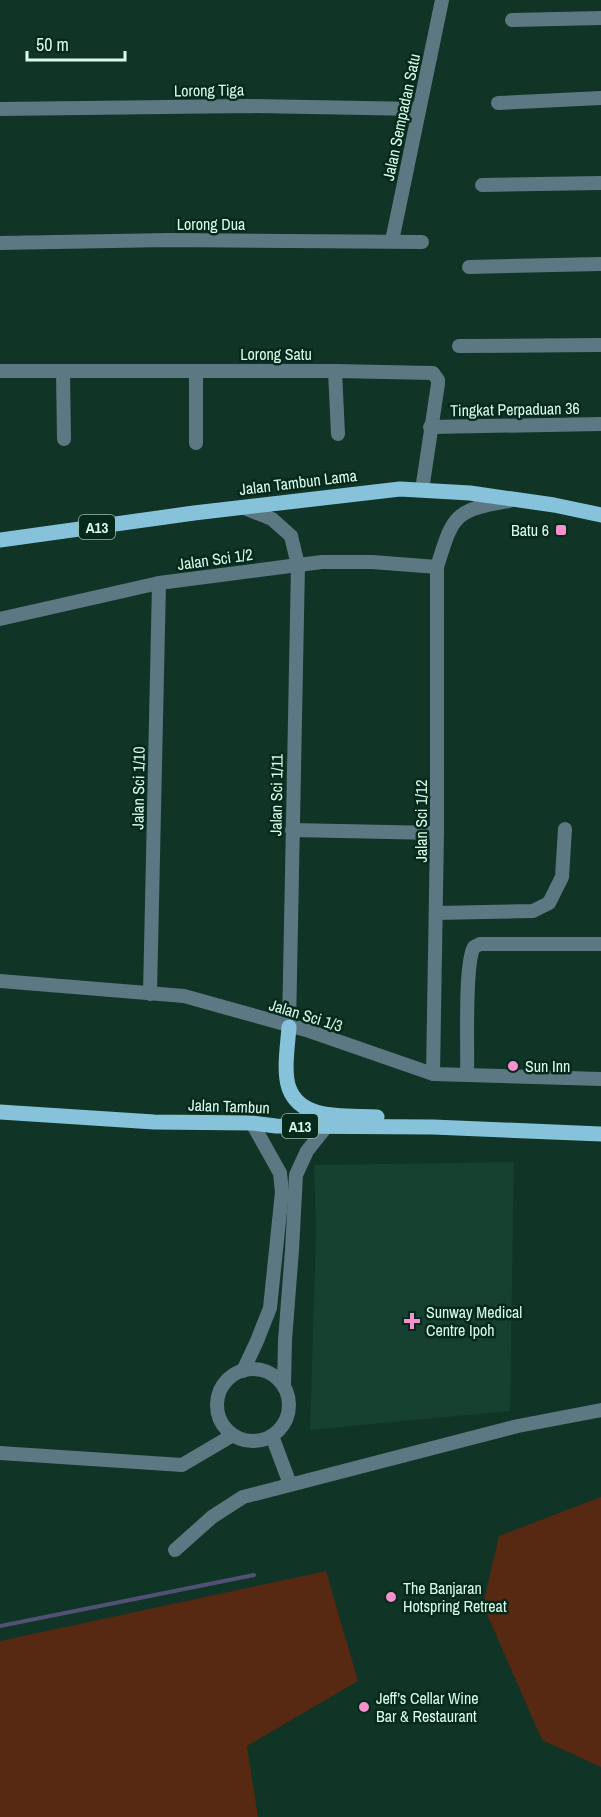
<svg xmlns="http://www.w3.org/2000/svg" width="601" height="1817" font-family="'Archivo Narrow',sans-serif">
  <rect width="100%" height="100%" fill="#103426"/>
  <polygon fill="#164030" points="514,1162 510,1411 310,1430 316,1231 314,1165"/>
  <g fill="#572812">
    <polygon points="601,1497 601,1767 542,1740 483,1605 499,1536"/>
    <polygon points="326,1571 358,1681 247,1746 258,1817 0,1817 0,1641"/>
  </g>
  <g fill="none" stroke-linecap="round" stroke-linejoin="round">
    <polyline stroke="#505174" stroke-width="4" points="0,1626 254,1575"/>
    <g stroke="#5b7883" stroke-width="14">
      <polyline points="512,20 601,18"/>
      <polyline points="498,103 601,98"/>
      <polyline points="0,109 248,106 419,109"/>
      <polyline points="482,185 601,183"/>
      <polyline points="392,241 442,0"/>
      <polyline points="0,243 169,240 422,242"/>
      <polyline points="469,267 601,264"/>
      <polyline points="459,346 601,345"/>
      <polyline points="0,371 335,371 433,373 438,380 438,384 422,490"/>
      <polyline points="196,371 196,443"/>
      <polyline points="335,371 338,434"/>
      <polyline points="63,372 64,439"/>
      <polyline points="430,427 601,424"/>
      <polyline points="242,507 272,519 291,536 298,565 289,1027"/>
      <polyline points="0,619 159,583 298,565 322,562 372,562 437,567"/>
      <polyline points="292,830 437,833"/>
      <polyline points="436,913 533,911 549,903 562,877 565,829"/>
      <polyline points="0,981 184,996 306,1030 433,1074 601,1079"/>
      <polyline points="150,994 159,583"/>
      <path d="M433 1074 437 833V567C453 515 454 510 509 501"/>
      <path d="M467 1074C468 1050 464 964 474 947L480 944H601"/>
      <circle cx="253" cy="1405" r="36"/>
      <polyline points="243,1371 257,1341 270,1308 282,1192 280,1173 252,1123"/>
      <polyline points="284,1387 285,1340 292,1250 296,1175 307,1151 327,1126"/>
      <polyline points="272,1436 290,1484"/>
      <polyline points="0,1453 182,1465 233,1435"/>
      <polyline points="175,1550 212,1517 243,1497 518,1426 601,1410"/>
    </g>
    <g stroke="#86c3da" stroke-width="15">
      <polyline points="0,540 194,513 400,489 470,493 554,505 601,515"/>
      <path d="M289 1027C288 1043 283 1072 289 1088 301 1122 348 1115 377 1117"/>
      <polyline points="0,1112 154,1122 252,1123 276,1126 433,1127 601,1134"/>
    </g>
  </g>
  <g fill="#f790ce" stroke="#052a1c" stroke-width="2">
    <rect x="555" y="524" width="12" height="12" rx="3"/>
    <circle cx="513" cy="1066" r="6"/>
    <path d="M409 1312h6v6h6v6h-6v6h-6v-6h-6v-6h6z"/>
    <circle cx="391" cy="1597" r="6"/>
    <circle cx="364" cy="1707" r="6"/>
  </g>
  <g text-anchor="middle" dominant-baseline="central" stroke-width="5" stroke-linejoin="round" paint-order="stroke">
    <g fill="#052a1c" stroke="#99bcac" stroke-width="1.5">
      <rect x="79" y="515" width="36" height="24" rx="4.5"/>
      <rect x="282" y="1114" width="36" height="24" rx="4.5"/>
    </g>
    <g font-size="15" font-weight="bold" fill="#d9fbea">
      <text x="97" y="527">A13</text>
      <text x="300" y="1126">A13</text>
    </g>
    <g font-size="16" fill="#d9fbea" stroke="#052a1c">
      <text transform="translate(209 90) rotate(-1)">Lorong Tiga</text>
      <text transform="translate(401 117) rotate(-78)">Jalan Sempadan Satu</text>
      <text x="211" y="224">Lorong Dua</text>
      <text x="276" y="354">Lorong Satu</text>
      <text transform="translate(515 409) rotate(-1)">Tingkat Perpaduan 36</text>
      <text transform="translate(298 482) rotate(-7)">Jalan Tambun Lama</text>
      <text transform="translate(215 559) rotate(-8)">Jalan Sci 1/2</text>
      <text transform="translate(138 788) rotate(-89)">Jalan Sci 1/10</text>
      <text transform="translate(276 795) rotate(-89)">Jalan Sci 1/11</text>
      <text transform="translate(421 821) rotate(-90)">Jalan Sci 1/12</text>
      <text transform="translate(306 1015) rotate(17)">Jalan Sci 1/3</text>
      <text transform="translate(229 1106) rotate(2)">Jalan Tambun</text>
    </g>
    <g font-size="16" fill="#d9fbea" stroke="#052a1c" text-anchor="start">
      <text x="549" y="530" text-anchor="end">Batu 6</text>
      <text x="525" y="1066">Sun Inn</text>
      <text x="426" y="1312">Sunway Medical<tspan x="426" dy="18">Centre Ipoh</tspan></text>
      <text x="403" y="1588">The Banjaran<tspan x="403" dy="18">Hotspring Retreat</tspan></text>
      <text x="376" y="1698">Jeff’s Cellar Wine<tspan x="376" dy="18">Bar &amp; Restaurant</tspan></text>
    </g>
  </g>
  <path d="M27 51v9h98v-9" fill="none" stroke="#d9fbea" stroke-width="3"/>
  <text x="36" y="51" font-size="18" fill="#d9fbea" stroke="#052a1c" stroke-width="4.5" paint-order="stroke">50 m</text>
</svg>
